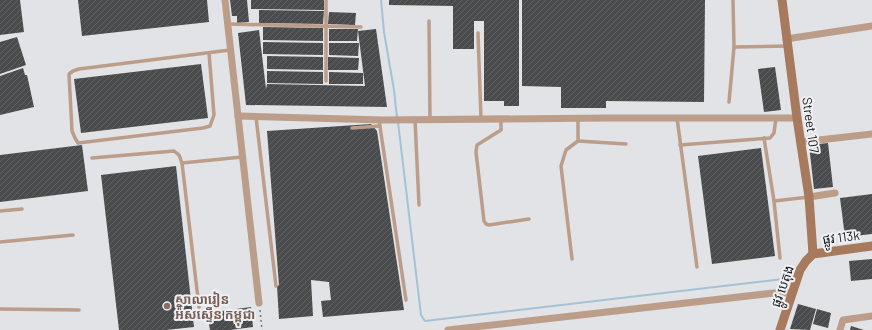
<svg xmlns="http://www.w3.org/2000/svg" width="872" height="330" font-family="Barlow,'Noto Sans Khmer',sans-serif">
  <defs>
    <pattern id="building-hatch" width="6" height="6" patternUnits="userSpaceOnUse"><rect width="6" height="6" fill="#494b4c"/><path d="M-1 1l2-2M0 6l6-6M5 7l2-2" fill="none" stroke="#606162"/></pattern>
  </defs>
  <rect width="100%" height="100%" fill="#e1e3e6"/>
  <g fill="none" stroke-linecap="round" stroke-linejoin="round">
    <g stroke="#a4c2d5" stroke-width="2">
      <polyline points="381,0 384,32 394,90 397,118"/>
      <polyline points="398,122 421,315 425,321 783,279"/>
    </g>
  </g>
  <g fill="url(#building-hatch)">
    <polygon points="0,0 20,0 24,32 0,35"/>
    <polygon points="78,0 207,0 209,22 82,36"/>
    <polygon points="230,0 247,0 249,22 237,23 237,16 232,16"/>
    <polygon points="251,0 324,0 324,10 251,9"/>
    <polygon points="389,0 519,0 519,106 504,106 504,101 484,101 484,21 474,21 474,49 453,49 453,6 389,5"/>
    <polygon points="522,0 705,0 704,102 606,101 606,108 561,108 561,87 522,86"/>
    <polygon points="259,10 324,11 323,24 259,23"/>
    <polygon points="329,12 356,13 355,25 328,24"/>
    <polygon points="263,27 323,28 323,41 263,40"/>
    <polygon points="329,29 358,29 357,41 329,41"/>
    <polygon points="376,29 387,107 246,105 238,33 259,30 266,89 267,84 365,86 358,31"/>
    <polygon points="17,37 26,65 0,74 0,42"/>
    <polygon points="263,42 323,43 323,55 263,54"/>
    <polygon points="329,43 359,43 358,56 329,55"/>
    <polygon points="267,56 323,57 323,70 267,69"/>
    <polygon points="328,57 359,58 358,70 328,70"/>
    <polygon points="201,64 208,118 81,133 74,79"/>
    <polygon points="775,67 781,110 764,112 758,69"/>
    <polygon points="23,68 25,75 27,75 34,107 0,115 0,76"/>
    <polygon points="267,71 323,72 323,84 267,83"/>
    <polygon points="329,72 363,73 363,84 329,84"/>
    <polygon points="371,124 377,131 404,310 323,317 321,301 331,300 329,282 311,280 313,316 279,319 277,286 279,285 267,131"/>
    <polygon points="828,143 833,187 814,189 809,145"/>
    <polygon points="82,145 88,191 0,202 0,155"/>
    <polygon points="761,148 775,256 712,264 698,156"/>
    <polygon points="176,166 194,327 166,330 119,330 101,175"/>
    <polygon points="872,194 872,234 845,237 840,198"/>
    <polygon points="872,259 872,279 851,281 849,261"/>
    <polygon points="798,304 816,309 810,330 790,329"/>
    <polygon points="251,307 253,327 230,330 210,330 207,313"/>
    <polygon points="817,309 831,313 828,328 813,324"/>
    <polygon points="851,326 864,330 850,330"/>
  </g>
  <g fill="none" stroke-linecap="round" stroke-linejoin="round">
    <polyline stroke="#77787a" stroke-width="1.5" stroke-dasharray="2 3" stroke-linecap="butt" points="260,310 262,330"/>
    <g stroke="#bc9d89" stroke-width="3.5">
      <polyline points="326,0 326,81"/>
      <polyline points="733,0 734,47"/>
      <polyline points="429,21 430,119"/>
      <polyline points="228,24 361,27"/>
      <polyline points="478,33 481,119"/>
      <polyline points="209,53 214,115 210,126 203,128 78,143 75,138 72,131 69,74 73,71 79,69 230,50"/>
      <polyline points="729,102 734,47 787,46"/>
      <polyline points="256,117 276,286"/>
      <polyline points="677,118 697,267"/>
      <polyline points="501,119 501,130 477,145 476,152 484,221 486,224 489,225 529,219"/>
      <polyline points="379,120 406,300"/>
      <polyline points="415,120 419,205"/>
      <polyline points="352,128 380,126"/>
      <polyline points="764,138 774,201"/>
      <polyline points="578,141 626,144"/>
      <polyline points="680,145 770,138 774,133 776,118"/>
      <polyline points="92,158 174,151 179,155 182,163 199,307"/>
      <polyline points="182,163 242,157"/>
      <polyline points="0,211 22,209"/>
      <polyline points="0,242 73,235"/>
      <polyline points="780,258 774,201 809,197"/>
      <polyline points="572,259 561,166 566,150 578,141 578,118"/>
      <polyline points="0,309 79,310"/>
    </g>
    <g stroke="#bc9d89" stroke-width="7">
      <polyline points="225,0 259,303"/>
      <polyline points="786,39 872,26"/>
      <polyline points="238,116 384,120 608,118 797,118"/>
      <polyline points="801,142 872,134"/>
      <polyline points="809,197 835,193"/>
      <polyline points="448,330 774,293 792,293"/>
      <polyline points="840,330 843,320 872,316"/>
    </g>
    <g stroke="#a77a5d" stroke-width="9">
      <polyline points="782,0 797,118 809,197 813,254"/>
      <polyline points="780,330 800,270 806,261 813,254 872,246"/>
    </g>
  </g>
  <circle fill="#8d6e63" stroke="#eef0f3" stroke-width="1.5" cx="167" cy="306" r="4"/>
  <g text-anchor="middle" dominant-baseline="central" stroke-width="4" stroke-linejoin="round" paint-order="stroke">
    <g font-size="13" fill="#181919" stroke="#eef0f3">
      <text transform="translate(811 125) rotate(82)">Street 107</text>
      <text transform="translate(841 237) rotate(-7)">ផ្លូវ 113k</text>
      <text transform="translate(782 286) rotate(-70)">ផ្លូវ បេតុង</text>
    </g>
    <g font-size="13" font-weight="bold" fill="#785e54" stroke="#eef0f3" text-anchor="start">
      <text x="175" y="299">សាលារៀន<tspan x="175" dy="15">អ៉ិសស្ទើន កម្ពុជា</tspan></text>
    </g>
  </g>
</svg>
